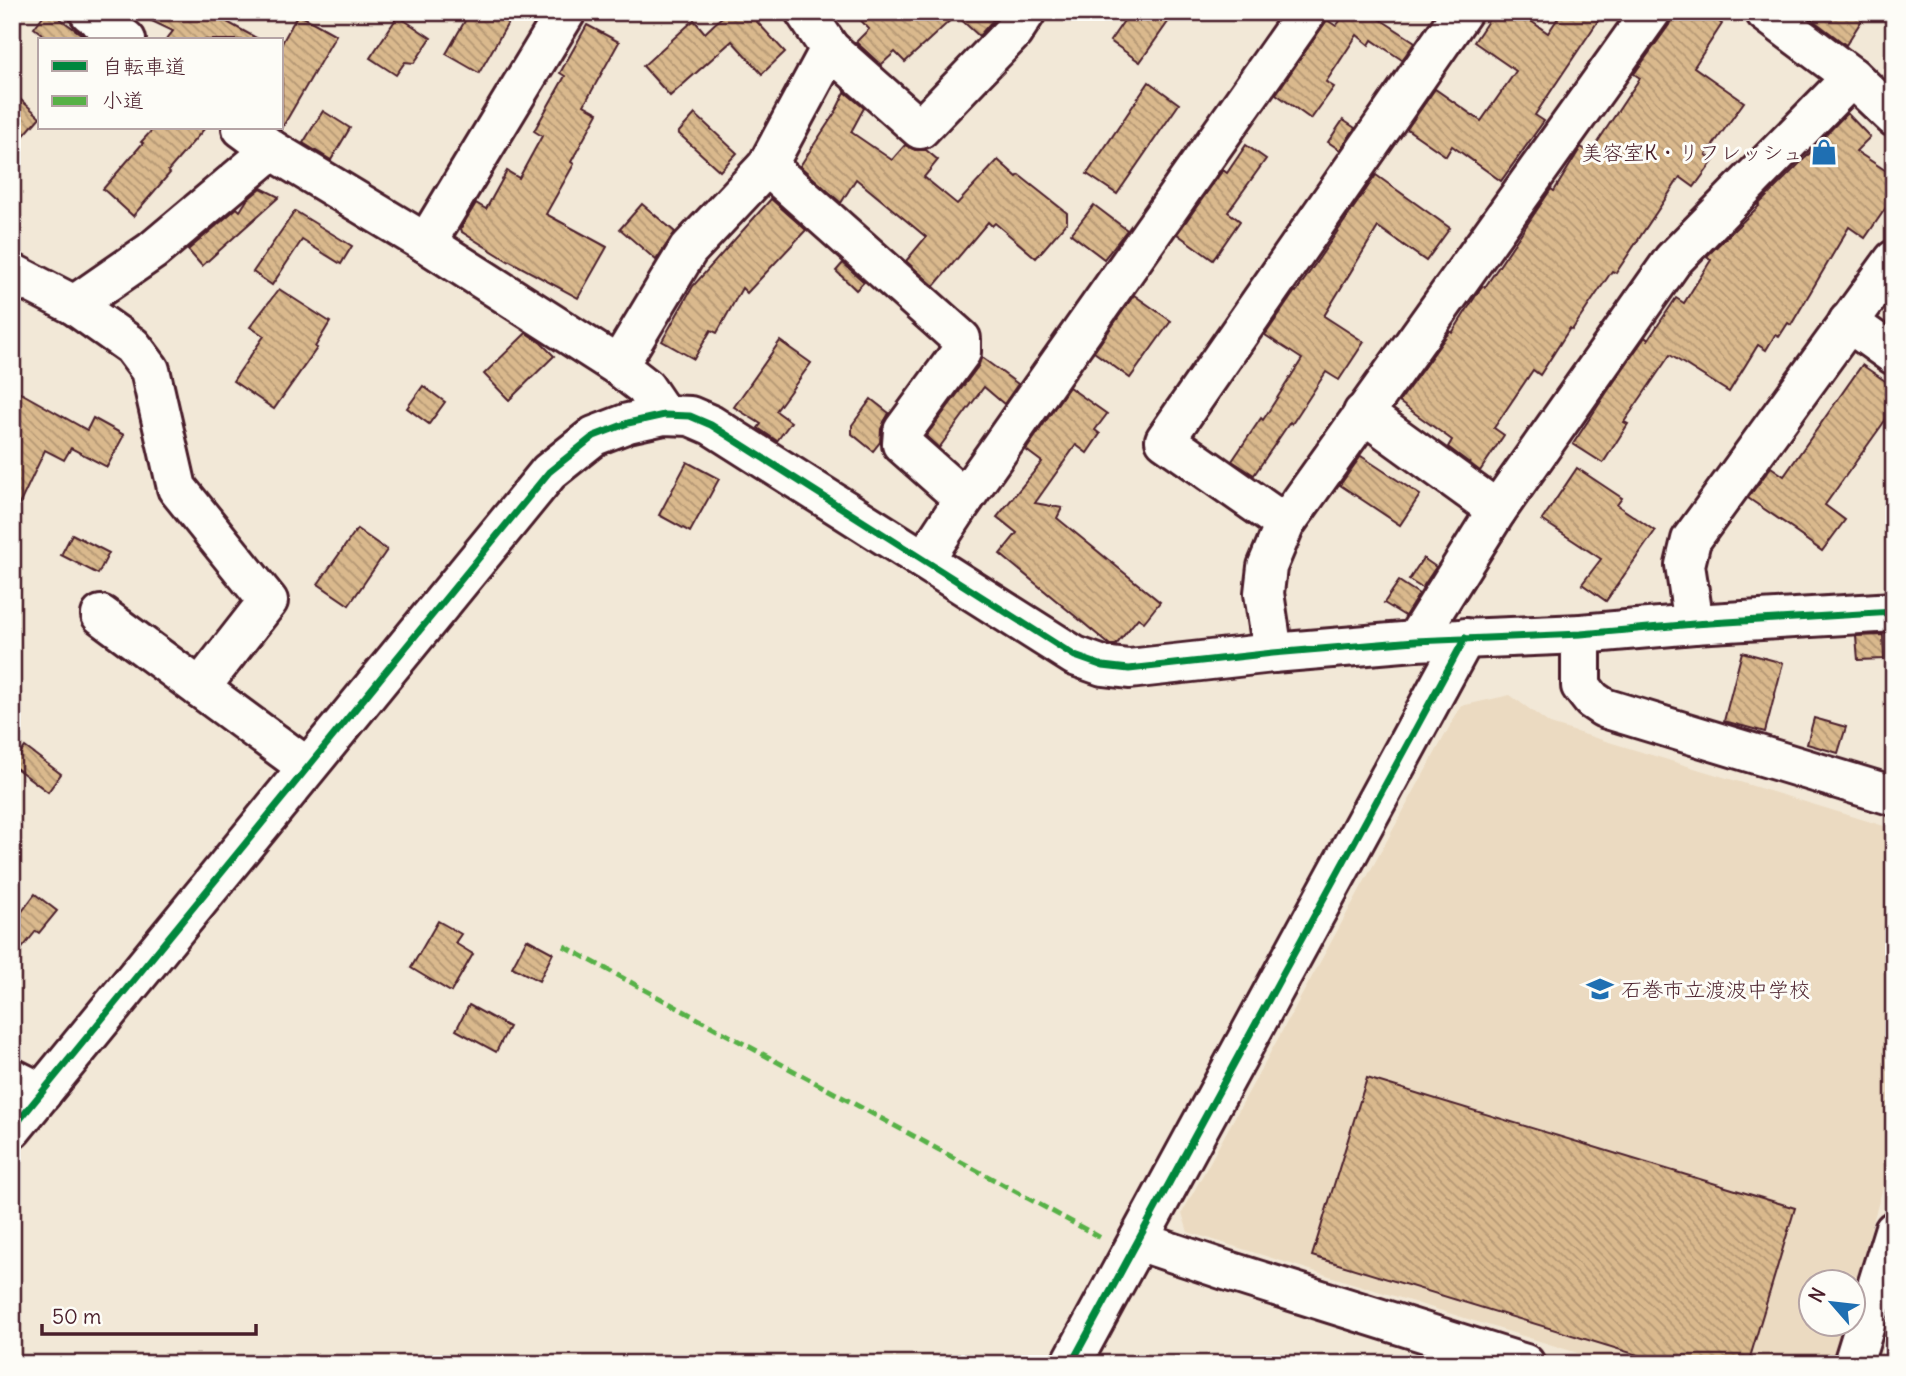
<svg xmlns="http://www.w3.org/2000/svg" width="1906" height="1376" font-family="Delius,'Klee One',sans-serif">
  <defs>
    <pattern id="building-back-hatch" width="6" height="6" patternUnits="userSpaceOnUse" patternTransform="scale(1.75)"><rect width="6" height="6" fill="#dab98d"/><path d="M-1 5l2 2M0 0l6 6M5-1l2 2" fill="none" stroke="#b39673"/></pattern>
  </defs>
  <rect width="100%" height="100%" fill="#f2e8d7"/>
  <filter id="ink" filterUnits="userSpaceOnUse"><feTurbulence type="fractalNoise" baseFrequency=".0143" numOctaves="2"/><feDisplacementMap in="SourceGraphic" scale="14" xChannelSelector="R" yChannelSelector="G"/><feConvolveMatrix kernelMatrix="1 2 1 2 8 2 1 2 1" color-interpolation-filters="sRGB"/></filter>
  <g filter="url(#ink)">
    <polygon fill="#ebdac1" points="1510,695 1550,724 1894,829 1894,1149 1854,1288 1854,1282 1812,1282 1812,1324 1843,1324 1832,1364 1613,1364 1188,1232 1182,1213 1461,706"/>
    <g fill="url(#building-back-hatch)" stroke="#4a1f2b" stroke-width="2">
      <polygon points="46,12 51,12 89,40 50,40 34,28"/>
      <polygon points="133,12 209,12 260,40 166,40 173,31"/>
      <polygon points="470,12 490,12 508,23 479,73 446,54"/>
      <polygon points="727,12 748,12 785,52 762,74 732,41 670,96 643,66 694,20 705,33"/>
      <polygon points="853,12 1000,12 979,36 956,15 905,62 895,52 881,65 856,42 869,29"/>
      <polygon points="1130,12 1175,12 1140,62 1110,41"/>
      <polygon points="1329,12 1373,12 1372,14 1415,42 1402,60 1372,40 1369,45 1357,35 1326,82 1334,87 1311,119 1276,94 1327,20 1336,26 1340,21"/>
      <polygon points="1494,12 1518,12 1548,33 1562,12 1604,12 1535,115 1544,121 1501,181 1452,146 1446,156 1407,129 1435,89 1481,121 1516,71 1474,42"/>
      <polygon points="1674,12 1706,12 1722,24 1694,67 1744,102 1706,155 1714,160 1694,187 1680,177 1616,273 1612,271 1572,330 1570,328 1540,375 1533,370 1494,428 1504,435 1480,471 1448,447 1452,440 1399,402 1450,331 1452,333 1482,286 1485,287 1551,189 1554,191 1581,147 1590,153 1640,78 1634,74 1669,25"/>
      <polygon points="1802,12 1867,12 1846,45"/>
      <polygon points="298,14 336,35 282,128 282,43"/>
      <polygon points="398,16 431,38 414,63 405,62 396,75 370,58"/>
      <polygon points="587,25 619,42 584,105 598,113 571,162 574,164 546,214 607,247 578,298 508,260 508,261 462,232 461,228 476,203 486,209 507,171 519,178 542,136 534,131 565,76 560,73"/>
      <polygon points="1149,82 1179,104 1117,194 1087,174"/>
      <polygon points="12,92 40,117 12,149"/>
      <polygon points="845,92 864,108 851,132 892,160 905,145 915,150 926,150 938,160 924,177 957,204 998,160 1017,177 1019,175 1067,213 1067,222 1036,258 995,223 992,226 988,222 934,286 906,261 926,237 856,179 841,203 800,166 838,108 837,108"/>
      <polygon points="323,111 350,128 331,160 303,143"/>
      <polygon points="1847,113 1870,137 1856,151 1894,176 1894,196 1865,238 1849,227 1791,325 1788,323 1779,337 1775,335 1766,350 1758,345 1729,392 1670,355 1624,422 1628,424 1603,463 1573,444 1607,392 1645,337 1648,340 1676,298 1684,303 1711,260 1707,256 1759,206 1758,205 1824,139 1823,138"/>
      <polygon points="695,114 737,153 720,171 678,133"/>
      <polygon points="1343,120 1355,128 1340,150 1328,142"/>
      <polygon points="154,128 205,128 168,171 170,173 133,216 103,189 143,143 141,142"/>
      <polygon points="1246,145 1266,159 1228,212 1240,221 1213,260 1177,234 1223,170 1227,173"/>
      <polygon points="1376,175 1450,228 1426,261 1378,227 1324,316 1364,342 1339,380 1326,372 1292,424 1290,422 1254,475 1232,461 1261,418 1263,420 1302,359 1265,335 1295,291 1296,292"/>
      <polygon points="261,188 279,197 202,266 188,250 237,208 240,211 247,200"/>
      <polygon points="771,199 806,230 747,293 742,288 717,333 711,330 694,359 662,341 693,286"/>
      <polygon points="642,204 675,232 656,260 620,229"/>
      <polygon points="1094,205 1127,230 1104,259 1071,234"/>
      <polygon points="295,211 352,246 341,264 302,240 272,285 253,272"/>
      <polygon points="843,263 864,282 856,290 836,271"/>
      <polygon points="279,289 330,322 315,347 317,348 274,409 233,381 264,336 250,327"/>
      <polygon points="1134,295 1171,321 1130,378 1094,352"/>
      <polygon points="526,333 541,343 554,356 509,400 484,374"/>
      <polygon points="780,341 811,363 776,411 791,422 777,441 758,428 761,424 734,407"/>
      <polygon points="981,357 1018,384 1004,404 984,387 939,448 926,436 979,365"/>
      <polygon points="1862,365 1894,387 1894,408 1825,505 1845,520 1822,551 1794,531 1795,530 1748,498 1771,467 1784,476"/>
      <polygon points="423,386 445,402 429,424 407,408"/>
      <polygon points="1069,387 1107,414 1095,430 1100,434 1087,453 1076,445 1035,503 1062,508 1057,518 1160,602 1144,622 1138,618 1116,645 1110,645 1000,554 1017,533 997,517 1042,462 1026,450"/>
      <polygon points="12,388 87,430 93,418 124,435 107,467 71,448 64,460 45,450 12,520"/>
      <polygon points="871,399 889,413 881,429 880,442 873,451 852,434 852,425"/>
      <polygon points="1361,456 1420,495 1400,525 1340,485"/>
      <polygon points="687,462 719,479 690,532 659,515"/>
      <polygon points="1577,468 1622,498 1617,505 1655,531 1606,601 1582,584 1601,559 1542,520"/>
      <polygon points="357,529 387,550 349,605 318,584"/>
      <polygon points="72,534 109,553 98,574 61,555"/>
      <polygon points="1423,558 1436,567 1422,588 1409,580"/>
      <polygon points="1399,581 1419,594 1405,616 1384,603"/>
      <polygon points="1883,635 1884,659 1858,660 1856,636"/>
      <polygon points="1742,652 1783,663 1765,732 1724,721"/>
      <polygon points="1814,718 1846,727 1838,753 1807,744"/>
      <polygon points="25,747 61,774 48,792 12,765"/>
      <polygon points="35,894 57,911 39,933 36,931 12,961 12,925"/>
      <polygon points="438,921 461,934 455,943 473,954 451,992 411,968"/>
      <polygon points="527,939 553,953 539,981 512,967"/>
      <polygon points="469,1005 509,1027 496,1052 456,1030"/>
      <polygon points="1367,1078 1795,1208 1748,1364 1667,1364 1312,1256"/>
    </g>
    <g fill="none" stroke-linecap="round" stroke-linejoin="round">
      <g stroke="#4a1f2b" stroke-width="44">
        <g id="minor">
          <polyline points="89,12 126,40"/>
          <polyline points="805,12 830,49 920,129 1013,32 1026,12"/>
          <polyline points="1765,12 1852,77 1894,117"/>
          <polyline points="242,128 272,150 426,243 618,366 645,387 664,415"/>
          <polyline points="767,166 961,339 961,352 903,431 902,444 964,499"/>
          <polyline points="426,243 566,12"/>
          <polyline points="12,273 74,305 132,346 150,370 177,488 268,601 200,688"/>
          <polyline points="74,305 152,251 272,150"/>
          <polyline points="1848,322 1894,355"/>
          <polyline points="618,366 688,250 767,166 830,49"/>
          <polyline points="1363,413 1497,510"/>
          <polyline points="1285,524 1165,440 1462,12"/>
          <polyline points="924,560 964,499 1307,12"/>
          <polyline points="101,615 307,767"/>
          <polyline points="1694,624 1685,565 1691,540 1894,260"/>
          <polyline points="1581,634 1581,686 1592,700 1604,708 1894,796"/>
          <polyline points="1415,641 1497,510 1673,260 1852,77"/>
          <polyline points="1273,653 1264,593 1267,567 1285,524 1651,12"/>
          <polyline points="12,1078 42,1093"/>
          <polyline points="12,1129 549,472 594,436 628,423 664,415 690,416 711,425 1075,656 1103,666 1129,669 1273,653 1415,641 1581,634 1694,624 1894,612"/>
          <polyline points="1138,1241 1225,1270 1525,1364"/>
          <polyline points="1071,1364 1465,638"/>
          <polyline points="1853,1364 1894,1231"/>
        </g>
      </g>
      <use href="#minor" stroke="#fdfcf7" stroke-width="38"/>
      <polyline stroke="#57b146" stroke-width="5" stroke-dasharray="10 5" stroke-linecap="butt" points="564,946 1103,1239"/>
      <g stroke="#fdfcf7" stroke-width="11">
        <g id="cycleway">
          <polyline points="12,1129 549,472 594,436 628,423 664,415 690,416 711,425 1075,656 1103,666 1129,669 1273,653 1415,641 1581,634 1694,624 1894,612"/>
          <polyline points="1071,1364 1465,638"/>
        </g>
      </g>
      <use href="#cycleway" stroke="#00873e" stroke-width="7"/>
    </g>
  </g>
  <defs>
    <g id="shop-bare" transform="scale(2.1)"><path d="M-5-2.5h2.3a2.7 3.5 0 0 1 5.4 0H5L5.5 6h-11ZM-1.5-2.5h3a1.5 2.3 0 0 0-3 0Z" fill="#1f6fb2" stroke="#fdfcf7" stroke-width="2.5" paint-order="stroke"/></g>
    <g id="school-bare" transform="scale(2.1)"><path d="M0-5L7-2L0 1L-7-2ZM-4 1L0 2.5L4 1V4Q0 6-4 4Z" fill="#1f6fb2" stroke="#fdfcf7" stroke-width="2.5" paint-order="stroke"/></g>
  </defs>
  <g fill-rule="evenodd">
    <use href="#shop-bare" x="1824" y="152"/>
    <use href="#school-bare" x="1600" y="989"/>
  </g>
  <g text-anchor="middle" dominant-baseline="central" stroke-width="6" stroke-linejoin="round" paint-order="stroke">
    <g font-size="21" fill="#4a1f2b" stroke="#fdfcf7" text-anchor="end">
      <text x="1803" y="152">美容室K・リフレッシュ</text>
      <text x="1621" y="989" text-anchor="start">石巻市立渡波中学校</text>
    </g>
  </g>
  <rect width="1906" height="1376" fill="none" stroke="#fdfcf7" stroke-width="42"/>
  <rect x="21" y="21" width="1864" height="1334" fill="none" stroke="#4a1f2b" stroke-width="2.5" filter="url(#ink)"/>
  <rect x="38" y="38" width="245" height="91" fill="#fdfcf7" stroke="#b5a4a5" stroke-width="2"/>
  <rect x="52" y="61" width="35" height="10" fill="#00873e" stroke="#b5a4a5" stroke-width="2"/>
  <text x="102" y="74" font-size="21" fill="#4a1f2b">自転車道</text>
  <rect x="52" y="96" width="35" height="10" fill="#57b146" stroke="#b5a4a5" stroke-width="2"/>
  <text x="102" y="108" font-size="21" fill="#4a1f2b">小道</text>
  <g transform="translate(1832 1303) rotate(298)"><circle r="33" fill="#fdfcf7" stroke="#b5a4a5" stroke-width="2"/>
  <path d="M0-5L12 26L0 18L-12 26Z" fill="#1f6fb2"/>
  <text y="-10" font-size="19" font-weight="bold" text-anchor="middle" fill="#4a1f2b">N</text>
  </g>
  <path d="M42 1324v10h214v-10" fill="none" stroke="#4a1f2b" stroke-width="3.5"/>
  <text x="52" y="1324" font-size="21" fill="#4a1f2b" stroke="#fdfcf7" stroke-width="5" paint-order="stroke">50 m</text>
</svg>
